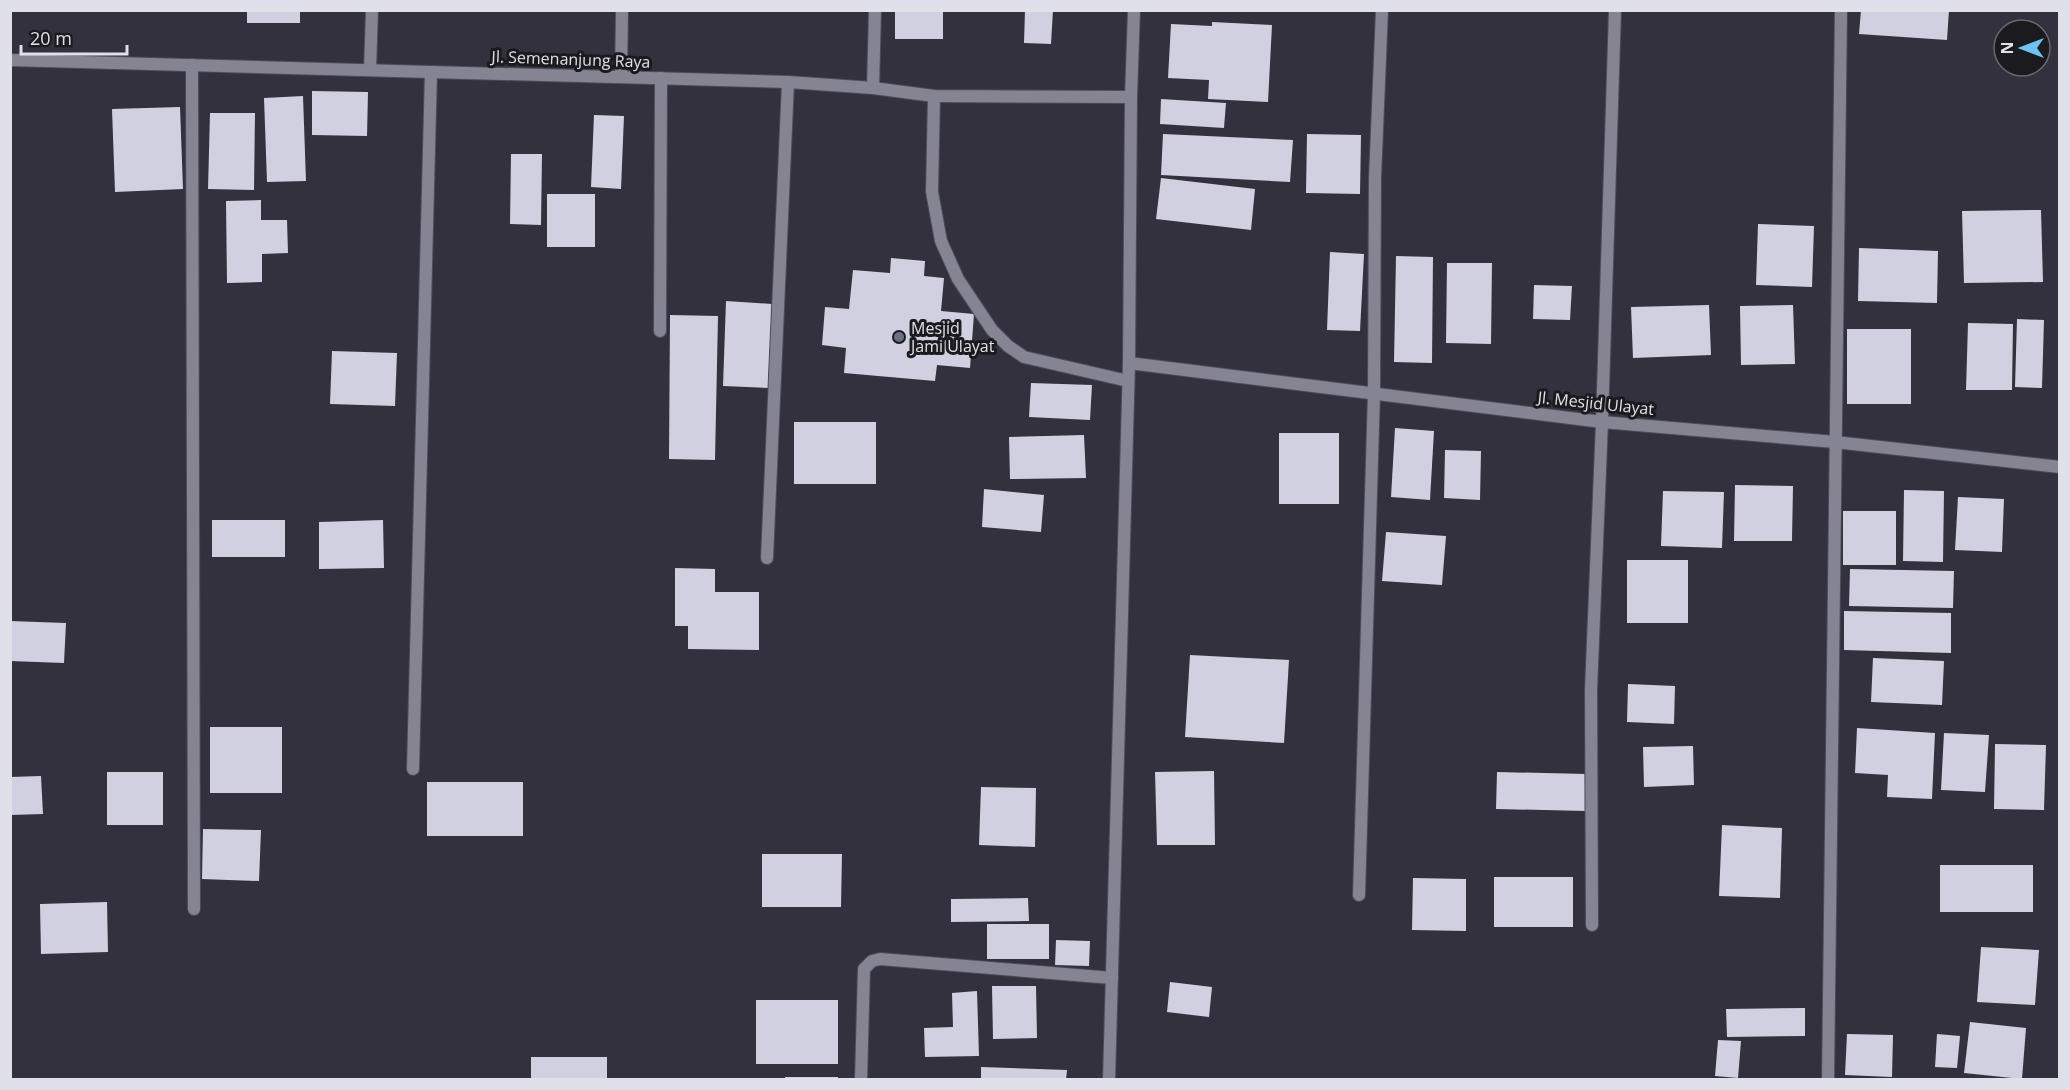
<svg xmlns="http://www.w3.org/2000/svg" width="2070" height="1090" font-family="'Open Sans',sans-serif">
  <rect width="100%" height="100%" fill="#32313d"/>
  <g fill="#d1d0e0">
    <rect x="247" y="10" width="53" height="13"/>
    <rect x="895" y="10" width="48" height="29"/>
    <polygon points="1025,10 1053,10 1051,44 1024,43"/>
    <polygon points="1861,10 1949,10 1947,40 1859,34"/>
    <polygon points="1212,22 1272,25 1268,102 1208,99 1209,80 1168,78 1171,24 1212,26"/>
    <polygon points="312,91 368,92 367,136 312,135"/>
    <polygon points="303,96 306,181 267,182 264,98"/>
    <polygon points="1161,99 1226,103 1224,128 1160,124"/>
    <polygon points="180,107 183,189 115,192 112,109"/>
    <polygon points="210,113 255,113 254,190 208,189"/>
    <polygon points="594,115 624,116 621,189 591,187"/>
    <polygon points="1163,134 1293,140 1290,182 1161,175"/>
    <polygon points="1307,134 1361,135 1360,194 1306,193"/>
    <polygon points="511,154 542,154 541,225 510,224"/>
    <polygon points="1161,178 1255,189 1251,230 1156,219"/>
    <rect x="547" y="194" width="48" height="53"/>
    <polygon points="261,200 261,220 287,220 288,253 262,254 262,282 227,283 226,201"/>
    <polygon points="2041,210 2043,282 1964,283 1962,211"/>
    <polygon points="1758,224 1814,226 1812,287 1756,285"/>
    <polygon points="1859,248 1938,251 1937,303 1858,301"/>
    <polygon points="1330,252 1364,254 1360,331 1327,330"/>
    <polygon points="1396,256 1433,257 1432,363 1394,362"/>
    <polygon points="891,258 925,261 924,276 944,278 941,311 974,314 970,368 937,365 935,381 844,373 846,348 822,345 825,307 849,309 853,270 890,273"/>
    <polygon points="1447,263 1492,263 1491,344 1446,343"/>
    <polygon points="1534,285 1572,286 1570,320 1533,319"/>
    <polygon points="726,301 772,304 768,388 723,386"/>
    <polygon points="1709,305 1711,355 1633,358 1631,307"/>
    <polygon points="1793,305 1795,364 1741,365 1740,306"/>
    <polygon points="670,315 718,316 715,460 669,459"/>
    <polygon points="2017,319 2044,320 2042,388 2015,387"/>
    <polygon points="1968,323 2013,324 2012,390 1966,390"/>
    <rect x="1847" y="329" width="64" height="75"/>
    <polygon points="332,351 397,353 395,406 330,404"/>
    <polygon points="1031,383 1092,385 1090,420 1029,417"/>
    <rect x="794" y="422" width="82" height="62"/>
    <polygon points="1395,428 1434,431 1430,500 1391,497"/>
    <rect x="1279" y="433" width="60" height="71"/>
    <polygon points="1084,435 1086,478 1010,479 1009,437"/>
    <polygon points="1445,450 1481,451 1480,500 1444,498"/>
    <polygon points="1735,485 1793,486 1792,541 1734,541"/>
    <polygon points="984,489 1044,495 1041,532 982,527"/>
    <polygon points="1904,490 1944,491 1943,562 1903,561"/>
    <polygon points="1663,491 1724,492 1722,548 1661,546"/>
    <polygon points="1958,497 2004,499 2002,552 1955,550"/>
    <rect x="1843" y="511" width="53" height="54"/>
    <rect x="212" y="520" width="73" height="37"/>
    <polygon points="383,520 384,568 319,569 319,522"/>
    <polygon points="1386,532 1446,536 1442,585 1382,581"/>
    <rect x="1627" y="560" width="61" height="63"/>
    <polygon points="675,568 715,569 715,592 759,592 759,650 688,649 688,626 675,626"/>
    <polygon points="1850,569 1954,571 1953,608 1849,606"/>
    <polygon points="1844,611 1951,613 1951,653 1844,650"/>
    <polygon points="10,621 66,623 64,663 10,661"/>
    <polygon points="1190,655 1289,660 1284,743 1185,737"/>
    <polygon points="1873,658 1944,661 1942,705 1871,702"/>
    <polygon points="1628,684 1675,686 1674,724 1627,722"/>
    <rect x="210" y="727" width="72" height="66"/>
    <polygon points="1857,728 1935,733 1932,799 1887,797 1888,775 1855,773"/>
    <polygon points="1944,733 1989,735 1985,792 1941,790"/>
    <polygon points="1995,744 2046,745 2044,810 1994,809"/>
    <polygon points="1693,746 1694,785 1644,787 1643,747"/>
    <polygon points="1214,771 1215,845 1157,845 1155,772"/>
    <rect x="107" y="772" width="56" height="53"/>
    <polygon points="1497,772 1587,774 1586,811 1496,809"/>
    <polygon points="41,776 43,814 10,815 10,777"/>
    <rect x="427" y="782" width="96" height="54"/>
    <polygon points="981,787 1036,788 1035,847 979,845"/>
    <polygon points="1722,825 1782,828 1780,898 1719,896"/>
    <polygon points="203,829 261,830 259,881 202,879"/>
    <polygon points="762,854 842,854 841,907 762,907"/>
    <rect x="1940" y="865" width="93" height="47"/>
    <rect x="1494" y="877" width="79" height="50"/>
    <polygon points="1413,878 1466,879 1466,931 1412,930"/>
    <polygon points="1028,898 1029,921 951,922 951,899"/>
    <polygon points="107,902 108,952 41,954 40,904"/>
    <rect x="987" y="924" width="62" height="35"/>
    <polygon points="1056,940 1090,941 1089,966 1055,965"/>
    <polygon points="1981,947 2039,950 2035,1005 1977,1002"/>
    <polygon points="1170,982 1212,987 1209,1017 1167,1012"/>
    <polygon points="992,986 1036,986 1037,1038 993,1039"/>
    <polygon points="977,991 979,1056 925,1057 924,1028 953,1027 952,993"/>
    <rect x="756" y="1000" width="82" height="64"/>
    <polygon points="1805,1008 1805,1036 1727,1037 1726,1009"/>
    <polygon points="1970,1022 2026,1028 2022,1079 1964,1073"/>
    <polygon points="1847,1034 1893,1035 1892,1077 1845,1075"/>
    <polygon points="1937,1034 1960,1036 1957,1068 1935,1067"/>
    <polygon points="1718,1040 1741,1041 1738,1078 1715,1076"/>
    <rect x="531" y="1057" width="76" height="23"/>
    <polygon points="981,1067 1067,1070 1066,1080 981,1080"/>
    <rect x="785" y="1077" width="53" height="3"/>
  </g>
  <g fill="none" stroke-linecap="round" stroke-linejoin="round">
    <g stroke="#4d4d57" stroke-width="14">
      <polyline id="service" points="934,96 932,192 941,241 958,279 992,330 1008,346 1024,357 1128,381"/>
    </g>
    <g stroke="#4d4d57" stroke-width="14">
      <g id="minor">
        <polyline points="10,60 788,82 873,88 934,96 1131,97"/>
        <polyline points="192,65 194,909"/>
        <polyline points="370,70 372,10"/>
        <polyline points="621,77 622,10"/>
        <polyline points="873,88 875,10"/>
        <polyline points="660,331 661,78"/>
        <polyline points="1129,363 1602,422 1835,442 2060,467"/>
        <polyline points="767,558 788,82"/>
        <polyline points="413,769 431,72"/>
        <polyline points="1359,895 1374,393 1375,178 1382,10"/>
        <polyline points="1592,925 1591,690 1602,422 1615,10"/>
        <polyline points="861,1080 864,969 872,961 880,959 1112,978"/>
        <polyline points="1109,1080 1129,363 1131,97 1134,10"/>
        <polyline points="1828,1080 1841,10"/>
      </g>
    </g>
    <use href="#service" stroke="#848492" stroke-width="12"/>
    <use href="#minor" stroke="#848492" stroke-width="12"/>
  </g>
  <circle fill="#6b7280" stroke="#1a1a1f" stroke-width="2" cx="899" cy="337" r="6"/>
  <g text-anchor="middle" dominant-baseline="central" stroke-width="6" stroke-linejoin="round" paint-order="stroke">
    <g font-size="16" fill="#e0e0e8" stroke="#1a1a1f">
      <text transform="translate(571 59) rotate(2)">Jl. Semenanjung Raya</text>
      <text transform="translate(1596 403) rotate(6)">Jl. Mesjid Ulayat</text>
    </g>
    <g font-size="16" fill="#e0e0e8" stroke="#1a1a1f" text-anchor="start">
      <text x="911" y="328">Mesjid<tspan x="911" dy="18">Jami Ulayat</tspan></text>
    </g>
  </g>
  <rect width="2070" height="1090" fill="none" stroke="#e0e0e8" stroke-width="24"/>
  <g transform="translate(2022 48) rotate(270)"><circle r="28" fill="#1a1a1f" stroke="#69696f" stroke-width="1.5"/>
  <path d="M0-4.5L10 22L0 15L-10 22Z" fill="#6ac3f1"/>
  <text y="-9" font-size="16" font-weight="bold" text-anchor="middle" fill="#e0e0e8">N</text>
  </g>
  <path d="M21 45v9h106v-9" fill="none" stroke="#e0e0e8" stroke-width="3"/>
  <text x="30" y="45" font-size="18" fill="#e0e0e8" stroke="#1a1a1f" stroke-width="4.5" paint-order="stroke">20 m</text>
</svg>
